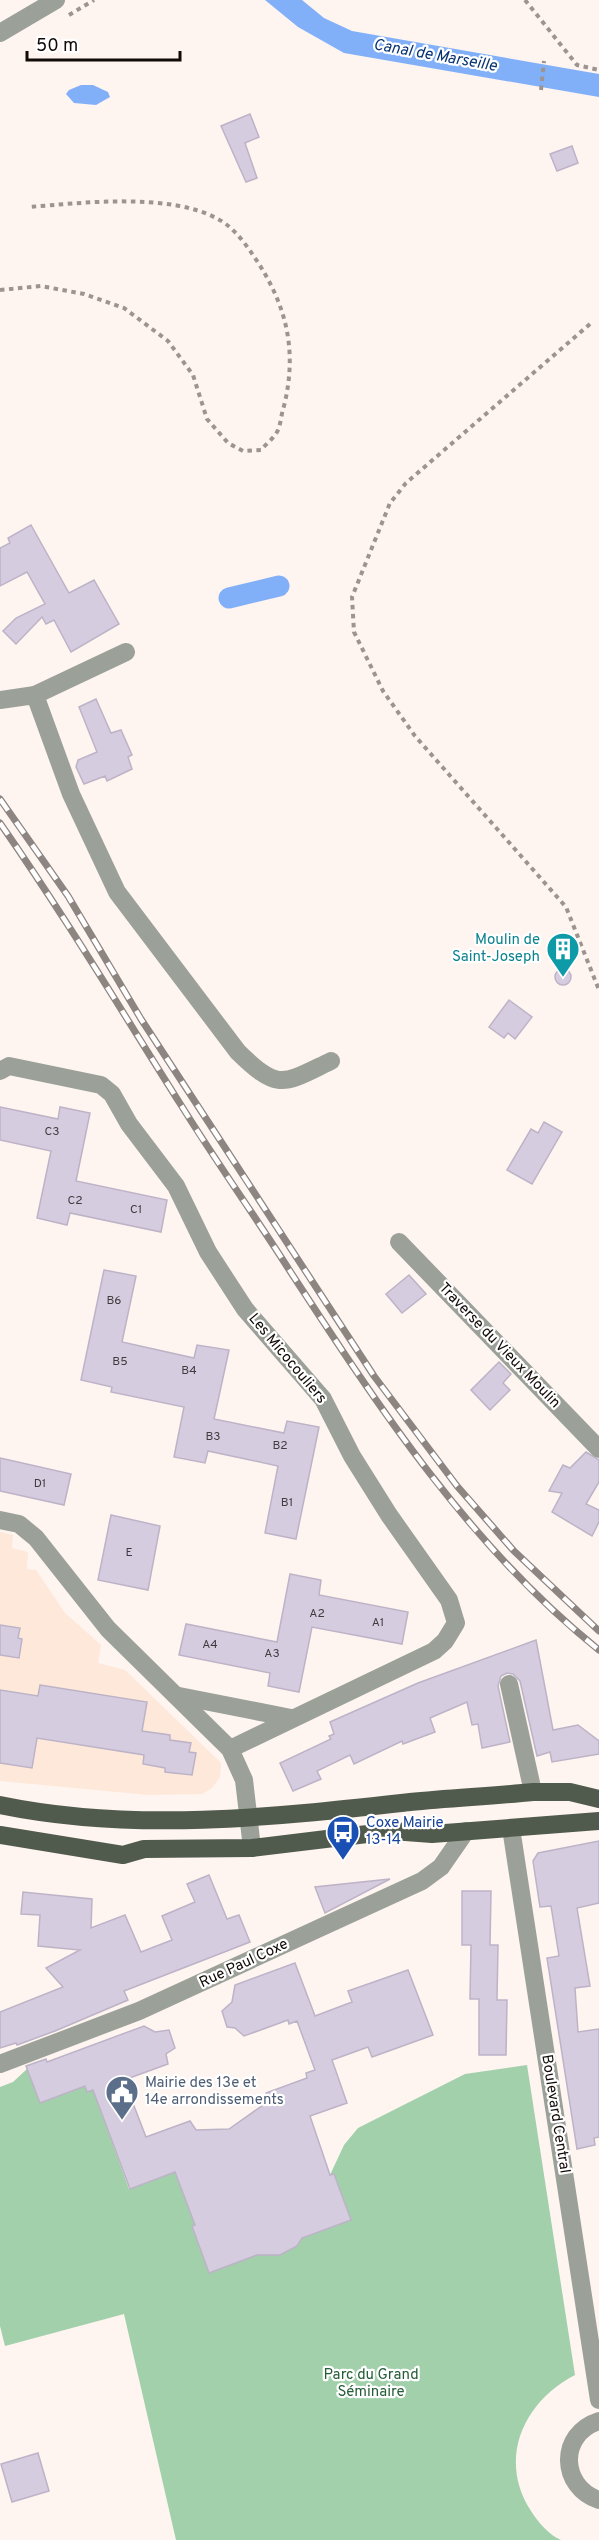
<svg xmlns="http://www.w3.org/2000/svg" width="599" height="2540" font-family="Overpass,sans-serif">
  <rect width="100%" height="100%" fill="#fef4f0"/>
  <polygon fill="#fee8da" points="0,1532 13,1535 12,1548 28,1552 27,1569 36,1570 65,1613 101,1645 98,1663 125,1670 221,1763 220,1777 212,1788 202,1794 149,1795 0,1781"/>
  <path fill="#a1d0ab" d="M527 2065 575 2375C524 2401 497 2459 531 2511 538 2522 549 2535 561 2540H176L124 2314 5 2346 0 2326V2087L13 2082 27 2069 40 2102 85 2086 87 2092 93 2090 129 2189 175 2172 195 2225 192 2226 209 2272 258 2254 280 2255 297 2246 302 2238 351 2220 334 2174 330 2175 344 2145 358 2128 465 2074Z"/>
  <g fill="#81b0f8">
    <polygon points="265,0 302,0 324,18 352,31 599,74 599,97 344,53 298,27"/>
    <polygon points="81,85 93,85 108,92 110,97 96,105 74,103 66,94 69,90"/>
  </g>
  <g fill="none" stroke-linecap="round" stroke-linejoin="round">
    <polyline stroke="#81b0f8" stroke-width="21" points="229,598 279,586"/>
  </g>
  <g fill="#d6cce0" stroke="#bdb3c7" stroke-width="1.5">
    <polygon points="250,114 259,137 245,143 257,178 246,182 221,126"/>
    <polygon points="572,146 578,163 557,171 550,154"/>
    <polygon points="31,525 69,593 94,580 119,624 71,652 54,620 46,624 42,617 16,644 3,631 16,618 45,604 27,572 0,586 0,548 10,543 8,538"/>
    <polygon points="96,699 111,733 121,730 132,755 128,757 132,769 107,781 105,776 84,784 76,767 78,760 97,752 79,707"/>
    <circle cx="563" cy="977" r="8"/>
    <polygon points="509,1000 532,1017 515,1039 508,1033 504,1038 489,1027"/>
    <polygon points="0,1107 58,1119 60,1107 90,1113 76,1181 167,1200 161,1232 70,1213 67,1225 37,1218 51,1151 0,1140"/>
    <polygon points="544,1122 562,1132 532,1184 507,1170 531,1129 538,1133"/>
    <polygon points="104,1270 136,1276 122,1342 194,1358 197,1345 229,1350 214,1419 284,1433 287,1421 319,1427 296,1539 265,1533 278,1466 208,1451 205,1463 174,1457 184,1407 111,1392 112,1387 81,1380"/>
    <polygon points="409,1275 426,1294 402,1313 386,1294"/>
    <polygon points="499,1362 511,1374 503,1383 510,1390 490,1410 471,1390"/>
    <polygon points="586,1452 599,1460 599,1482 586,1504 599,1510 599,1522 592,1536 552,1512 562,1493 549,1491 563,1465 570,1468"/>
    <polygon points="0,1458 71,1474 64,1505 0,1491"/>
    <polygon points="111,1515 160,1526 148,1590 98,1580"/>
    <polygon points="290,1574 321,1580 319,1595 408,1612 402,1644 312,1627 299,1692 268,1686 270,1673 179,1655 186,1624 277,1642"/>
    <polygon points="0,1625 20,1628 18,1638 22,1639 19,1658 0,1655"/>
    <polygon points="536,1640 553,1730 578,1725 599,1741 599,1754 552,1762 550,1752 537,1756 520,1681 513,1674 507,1673 501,1676 498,1686 510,1742 482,1748 478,1724 472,1725 467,1702 430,1718 435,1732 403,1744 402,1741 354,1764 350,1755 317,1771 321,1779 293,1791 280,1763 331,1739 329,1736 334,1734 330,1722 418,1683"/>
    <polygon points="40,1685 147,1702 142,1731 170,1735 170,1740 191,1743 189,1752 196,1753 192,1775 165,1772 165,1768 143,1764 144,1755 37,1738 32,1768 0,1763 0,1690 38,1696"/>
    <polygon points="599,1841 599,1903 577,1908 590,1986 575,1988 578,2032 599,2029 599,2137 594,2138 595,2145 577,2149 547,1958 559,1956 551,1906 540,1907 533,1861 538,1853"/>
    <polygon points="209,1875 227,1919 239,1915 250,1942 124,1991 128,2000 55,2031 17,2045 16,2043 0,2048 0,2012 63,1987 46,1968 80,1950 38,1946 40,1915 21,1914 23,1892 92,1899 91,1928 125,1915 141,1952 172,1940 162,1916 195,1902 187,1884"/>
    <polygon points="390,1879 325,1913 315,1887"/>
    <polygon points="462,1891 491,1891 490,1945 498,1945 497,2000 507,2000 506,2055 479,2055 479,1999 470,1999 471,1945 462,1945"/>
    <polygon points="295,1963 315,2016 352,2002 348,1991 408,1970 433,2035 372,2057 368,2047 332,2060 347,2103 310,2116 330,2175 334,2174 351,2220 302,2238 297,2246 280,2255 257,2255 209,2273 192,2226 195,2225 175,2172 130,2189 93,2090 87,2092 85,2086 40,2103 26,2066 46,2059 47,2062 144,2026 155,2032 169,2030 175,2048 166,2054 168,2064 124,2080 146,2137 190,2121 196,2130 229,2129 266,2103 266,2093 307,2078 306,2073 315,2070 297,2021 289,2024 288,2020 244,2036 235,2028 227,2027 222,2011 232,2002 235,1985"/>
    <polygon points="38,2453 49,2491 12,2502 1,2464"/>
  </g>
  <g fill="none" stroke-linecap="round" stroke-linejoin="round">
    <g stroke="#9d9491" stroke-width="4" stroke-dasharray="4.5 4.5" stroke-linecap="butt">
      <polyline points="525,0 577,65 599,70"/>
      <polyline points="69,15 94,0"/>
      <polyline points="541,90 544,61"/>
      <path d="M0 290 41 286 84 294 124 308 168 341 193 375 207 419 228 443 243 451 261 450C266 444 273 439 277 432 281 425 281 414 284 406 298 349 286 303 253 255 244 242 233 227 218 219 168 192 83 203 28 207"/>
      <polyline points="590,324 406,483 390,503 352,597 354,632 383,691 415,736 566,907 599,990"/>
    </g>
    <g stroke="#9ba098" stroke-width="18">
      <polyline points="0,33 56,0"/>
      <polyline points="35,695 126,652"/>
      <path d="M0 700 35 695 71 794 117 892 238 1052C279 1092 283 1084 331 1061"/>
      <polyline points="0,1071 9,1066 101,1085 112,1094 129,1124 176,1186 208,1252 245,1309 323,1399 352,1456 389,1515 449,1600 456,1623 445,1641 434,1651 230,1749"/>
      <polyline points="399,1242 599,1449"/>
      <polyline points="0,1520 19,1524 36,1538 108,1629 230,1749 244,1780 252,1848"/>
      <polyline points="509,1684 533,1792"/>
      <polyline points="179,1696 291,1718"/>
      <polyline points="511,1828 599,2400"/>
      <polyline points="0,2064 139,2011 422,1881 441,1867 466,1831"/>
      <path d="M599 2421C558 2434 560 2487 599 2500"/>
    </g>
    <g stroke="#515b4d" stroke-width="18">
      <path d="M0 1805C135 1833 275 1817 410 1802 451 1798 492 1796 533 1792H570L599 1799"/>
      <polyline points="0,1835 123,1855 144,1849 252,1848 392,1831 432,1834 599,1821"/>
    </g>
    <g stroke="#8d8581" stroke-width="7">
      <g id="rail">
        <polyline points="0,799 68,896 141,1019 374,1376 457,1486 514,1551 599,1631"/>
        <path d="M0 823C64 915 121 1010 181 1105 215 1160 253 1213 288 1268 378 1406 469 1546 599 1650"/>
      </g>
    </g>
    <use href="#rail" stroke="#fff" stroke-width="4.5" stroke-dasharray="14" stroke-linecap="butt"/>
  </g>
  <defs>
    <g id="building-pin" transform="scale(1.725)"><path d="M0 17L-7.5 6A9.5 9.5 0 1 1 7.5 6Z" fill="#0f9aa8" stroke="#fff"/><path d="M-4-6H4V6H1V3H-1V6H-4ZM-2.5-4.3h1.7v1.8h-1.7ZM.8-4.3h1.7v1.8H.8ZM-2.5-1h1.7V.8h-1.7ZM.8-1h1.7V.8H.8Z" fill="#fff"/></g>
    <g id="bus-pin" transform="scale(1.725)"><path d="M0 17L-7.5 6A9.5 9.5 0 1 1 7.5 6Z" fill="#1a4fb4" stroke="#fff"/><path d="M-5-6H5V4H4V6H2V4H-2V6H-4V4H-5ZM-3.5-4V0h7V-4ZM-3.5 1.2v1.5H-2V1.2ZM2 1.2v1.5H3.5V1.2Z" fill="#fff"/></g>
    <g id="civic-pin" transform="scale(1.725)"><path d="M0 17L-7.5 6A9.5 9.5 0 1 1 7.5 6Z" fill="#5c6f8a" stroke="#fff"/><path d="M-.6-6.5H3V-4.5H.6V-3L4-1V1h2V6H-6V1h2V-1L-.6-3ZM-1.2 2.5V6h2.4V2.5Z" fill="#fff"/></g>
  </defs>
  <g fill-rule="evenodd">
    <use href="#building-pin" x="563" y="949"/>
    <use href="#bus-pin" x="343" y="1832"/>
    <use href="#civic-pin" x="122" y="2092"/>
  </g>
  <g text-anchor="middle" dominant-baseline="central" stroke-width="4.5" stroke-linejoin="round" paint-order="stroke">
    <g font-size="12" fill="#423a3d">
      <text x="52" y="1132">C3</text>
      <text x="75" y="1201">C2</text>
      <text x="136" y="1210">C1</text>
      <text x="114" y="1301">B6</text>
      <text x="120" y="1362">B5</text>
      <text x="189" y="1371">B4</text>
      <text x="213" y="1437">B3</text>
      <text x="280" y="1446">B2</text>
      <text x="40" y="1484">D1</text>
      <text x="287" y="1503">B1</text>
      <text x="129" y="1553">E</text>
      <text x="317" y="1614">A2</text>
      <text x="378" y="1623">A1</text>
      <text x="210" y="1645">A4</text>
      <text x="272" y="1654">A3</text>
    </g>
    <g font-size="15" fill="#0d838f" stroke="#fff" text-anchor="end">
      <text x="540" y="940">Moulin de<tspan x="540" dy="17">Saint-Joseph</tspan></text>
    </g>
    <g font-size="15" fill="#110a07" stroke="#fff">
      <text transform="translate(499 1346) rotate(46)">Traverse du Vieux Moulin</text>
      <text transform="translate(287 1359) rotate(50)">Les Micocouliers</text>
      <text transform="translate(244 1964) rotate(-25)">Rue Paul Coxe</text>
      <text transform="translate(555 2114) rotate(81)">Boulevard Central</text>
    </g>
    <g font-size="15" fill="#164399" stroke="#fff" text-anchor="start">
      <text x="366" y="1823">Coxe Mairie<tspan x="366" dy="17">13-14</tspan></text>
    </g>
    <g font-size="15" fill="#4e5e75" stroke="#fff" text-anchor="start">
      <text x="145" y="2083">Mairie des 13e et<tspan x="145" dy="17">14e arrondissements</tspan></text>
    </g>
    <g font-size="15" fill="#245c35" stroke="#fff">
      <text x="371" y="2375">Parc du Grand<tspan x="371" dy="17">Séminaire</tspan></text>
    </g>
    <g font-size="16" font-style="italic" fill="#083472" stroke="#fff">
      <text transform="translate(435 56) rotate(10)">Canal de Marseille</text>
    </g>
  </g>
  <path d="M27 51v9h153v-9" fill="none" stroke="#110a07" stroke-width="3"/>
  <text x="36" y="51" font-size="18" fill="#110a07" stroke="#ffffff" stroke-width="4.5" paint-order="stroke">50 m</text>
</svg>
